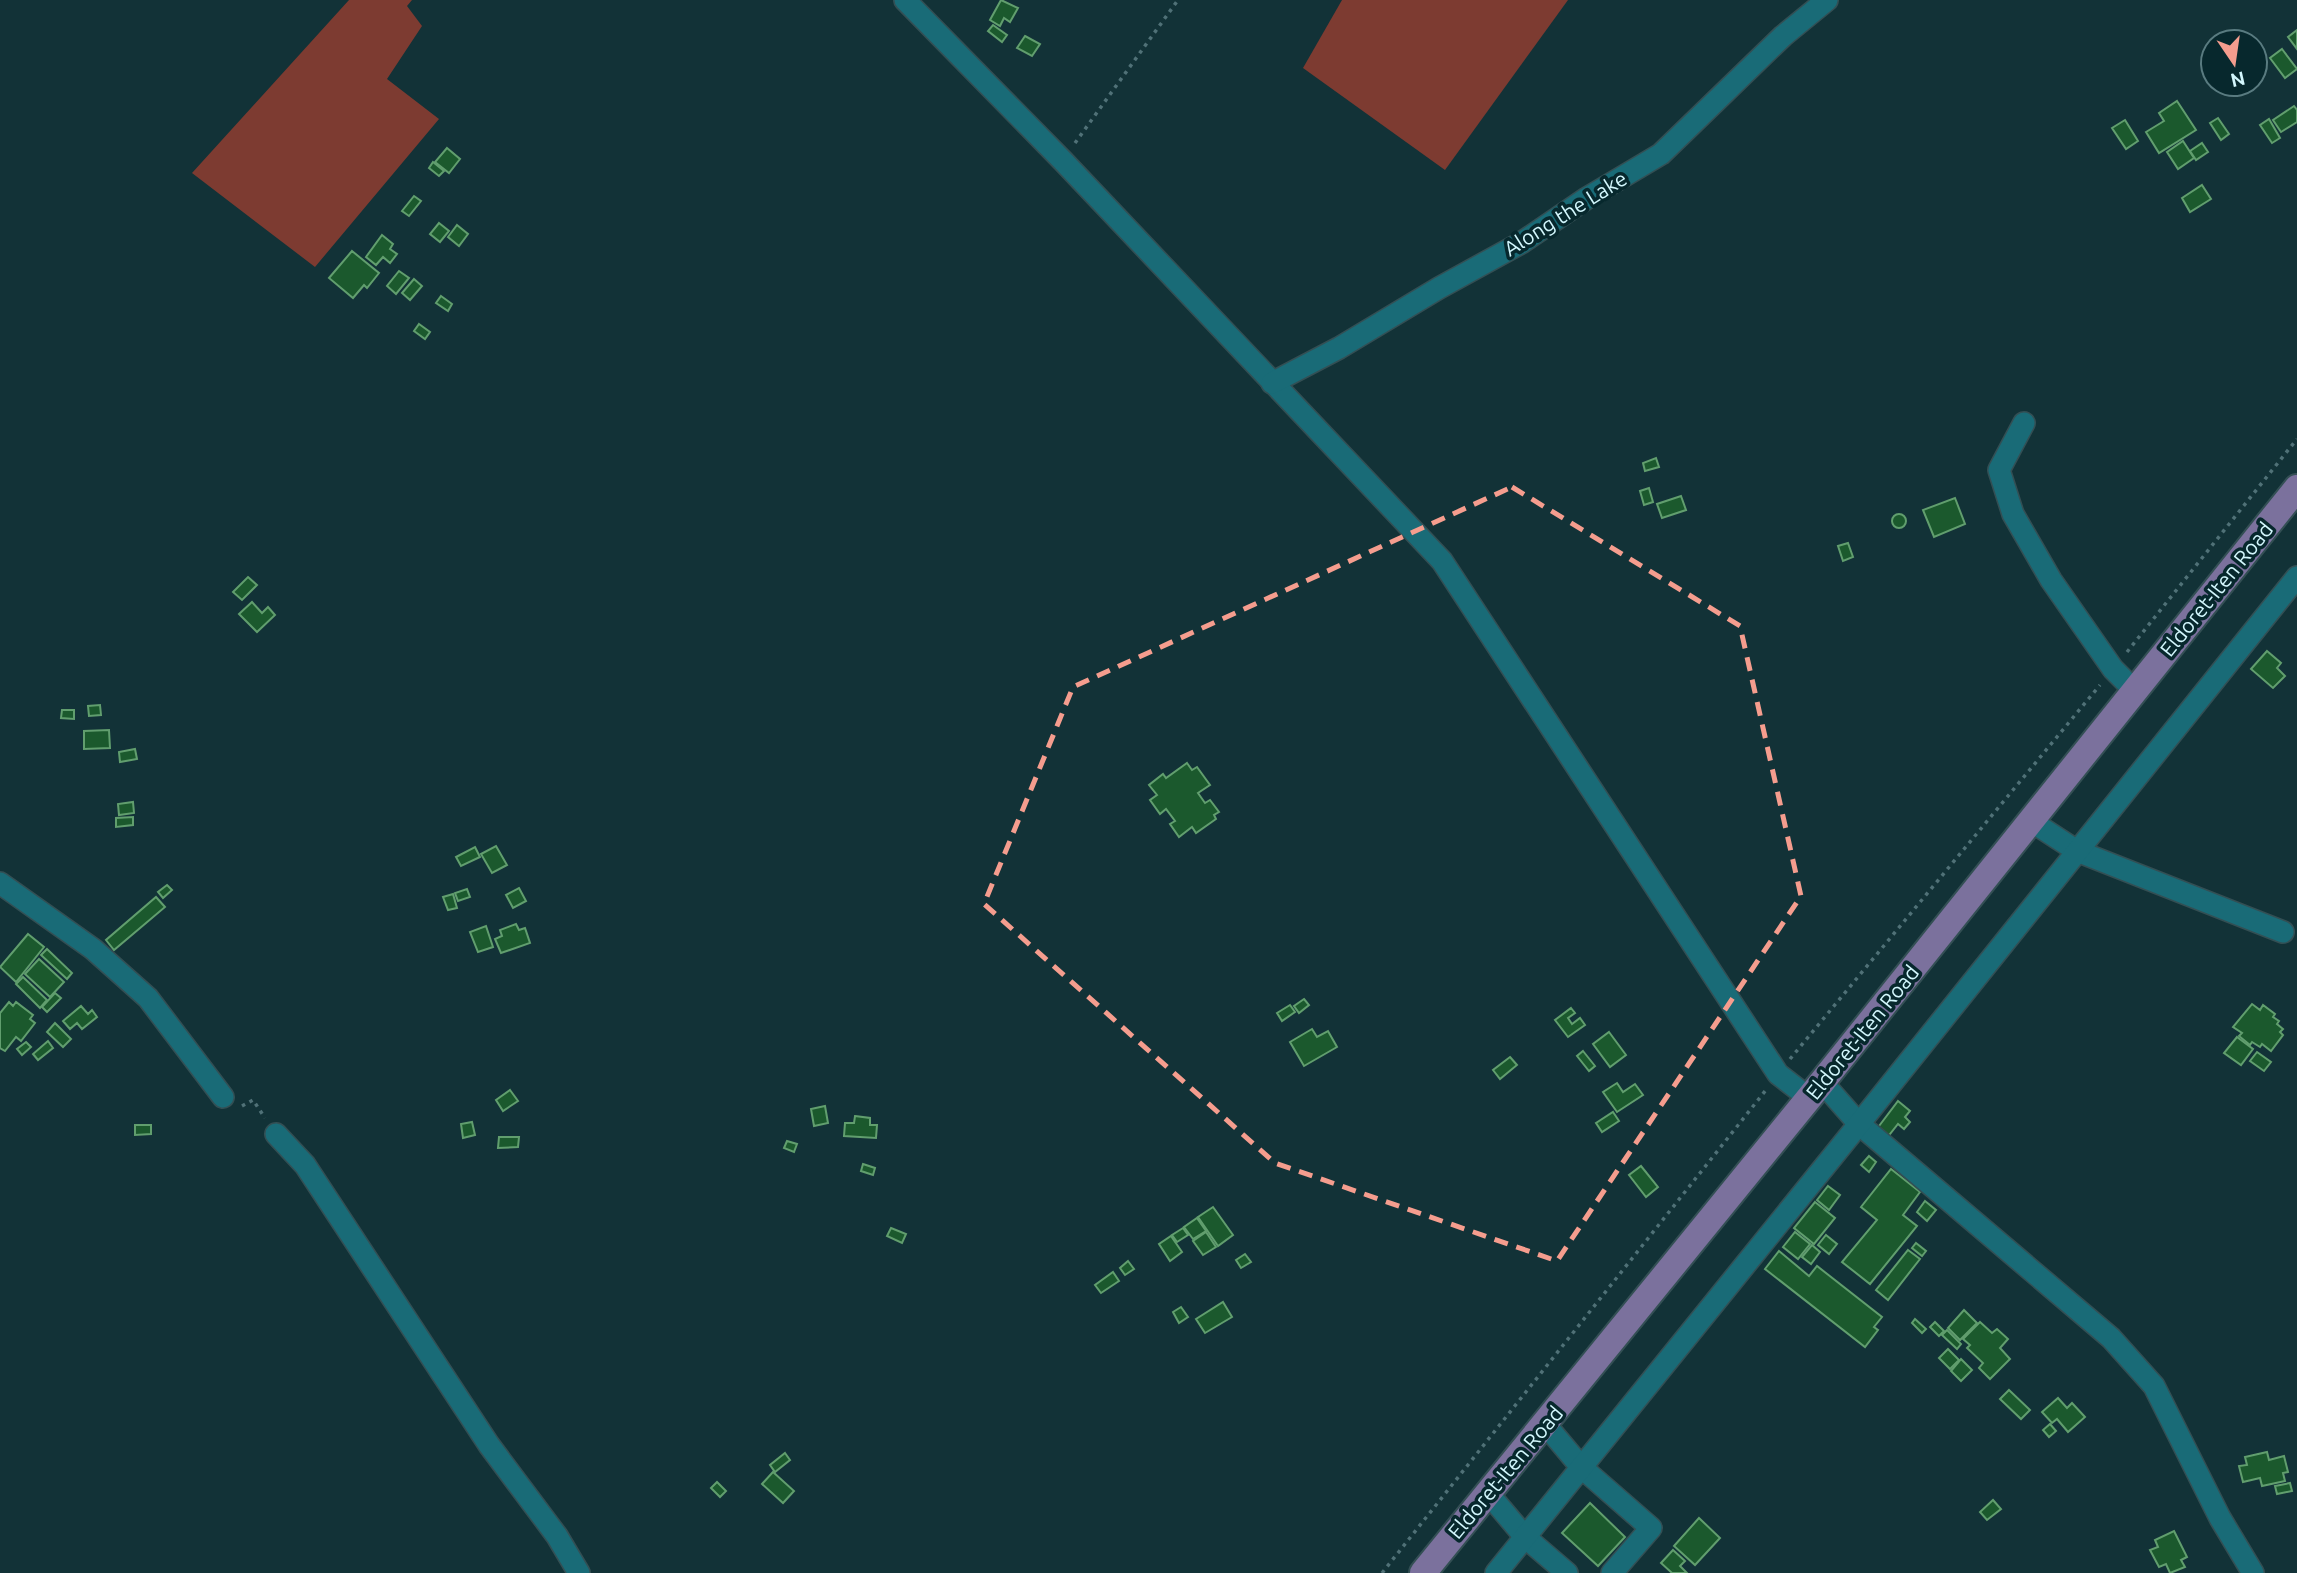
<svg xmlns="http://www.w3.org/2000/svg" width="2297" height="1573" font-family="Ubuntu,sans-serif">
  <rect width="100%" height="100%" fill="#123237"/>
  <g fill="#7d3b31">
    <polygon points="349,0 412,0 407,6 422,26 387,79 439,119 315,267 192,173"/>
    <polygon points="1342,0 1568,0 1445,170 1303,68"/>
  </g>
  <g fill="#1b592d" stroke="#619e6e" stroke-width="2">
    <polygon points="1001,0 1018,8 1010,22 1004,18 1000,26 990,20"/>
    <polygon points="993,25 1007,35 1002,42 988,31"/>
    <polygon points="2297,30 2297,49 2288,37"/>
    <polygon points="1025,36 1040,44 1032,56 1017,48"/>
    <polygon points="2282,49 2297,69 2285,78 2270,58"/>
    <polygon points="2177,101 2196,130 2159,153 2146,132 2164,121 2159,113"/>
    <polygon points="2294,106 2297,110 2297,122 2281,132 2273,120"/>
    <polygon points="2218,118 2229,134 2221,140 2210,123"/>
    <polygon points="2269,119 2280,138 2272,143 2260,125"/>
    <polygon points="2125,120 2138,141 2126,149 2112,128"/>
    <polygon points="2183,141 2194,158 2178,169 2167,152"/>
    <polygon points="2202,143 2208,152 2196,160 2190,151"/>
    <polygon points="447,148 460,159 449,173 435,162"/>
    <polygon points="433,162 444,171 439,176 429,168"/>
    <polygon points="2202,185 2211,199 2190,212 2182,198"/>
    <polygon points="414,196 421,201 409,216 402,211"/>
    <polygon points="439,223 449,231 440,242 430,234"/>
    <polygon points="457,225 468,234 459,246 448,237"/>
    <polygon points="382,235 393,244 390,249 397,254 390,263 383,257 376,265 366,257"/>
    <polygon points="352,251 379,273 367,288 364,285 353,298 329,278"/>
    <polygon points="399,271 409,278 396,294 387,286"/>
    <polygon points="414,279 422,286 410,300 402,293"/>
    <polygon points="441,296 452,304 448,311 436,303"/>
    <polygon points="419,324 430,332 425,339 414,331"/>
    <polygon points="1656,458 1659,467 1645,471 1643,463"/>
    <polygon points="1649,488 1653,502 1644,505 1640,491"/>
    <polygon points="1681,496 1686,510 1662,518 1657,504"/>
    <polygon points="1955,498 1965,524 1934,537 1923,510"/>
    <circle cx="1899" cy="521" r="7"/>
    <polygon points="1848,543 1853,557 1843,561 1838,546"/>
    <polygon points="248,577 257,585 242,600 233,592"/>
    <polygon points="252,602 262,613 268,607 275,615 257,632 239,614"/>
    <polygon points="2267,651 2281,663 2277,668 2285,676 2273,688 2251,669"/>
    <polygon points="100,705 101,715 89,716 88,706"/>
    <polygon points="62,710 74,710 74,719 61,718"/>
    <polygon points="109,730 110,748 84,749 84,731"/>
    <polygon points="135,749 137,759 120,762 119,752"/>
    <polygon points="1187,763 1192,770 1197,767 1210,785 1198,793 1205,803 1210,800 1219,812 1214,815 1216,819 1196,833 1192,827 1179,837 1170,824 1175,821 1166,809 1160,814 1150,800 1157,795 1149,785 1163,774 1166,778"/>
    <polygon points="133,802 134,813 119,815 118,804"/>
    <polygon points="133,817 133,825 116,827 116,818"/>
    <polygon points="496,846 507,865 492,873 481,854"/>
    <polygon points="475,847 480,857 461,866 456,857"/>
    <polygon points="167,885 172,890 163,898 158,892"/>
    <polygon points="519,888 526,901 513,908 506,895"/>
    <polygon points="467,889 470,897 458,901 455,893"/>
    <polygon points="453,894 457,908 448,910 443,897"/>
    <polygon points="156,897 165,907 114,950 106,940"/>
    <polygon points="516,924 519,930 525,928 530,943 501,953 495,939 502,936 500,930"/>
    <polygon points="486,926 493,947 478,952 470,932"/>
    <polygon points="28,934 44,947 16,982 0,967"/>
    <polygon points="47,949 72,973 67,979 41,955"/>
    <polygon points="39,959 64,982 50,997 25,974"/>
    <polygon points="23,977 47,1000 40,1008 16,984"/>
    <polygon points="55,993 61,998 47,1012 42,1007"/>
    <polygon points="1304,999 1309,1005 1299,1013 1294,1006"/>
    <polygon points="9,1002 13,1006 16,1002 33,1015 30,1019 35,1023 21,1041 16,1037 5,1051 0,1048 0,1013"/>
    <polygon points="2252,1004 2260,1010 2263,1005 2275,1014 2273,1017 2279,1021 2277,1024 2283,1029 2280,1032 2283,1035 2271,1051 2262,1044 2260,1047 2252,1042 2250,1045 2239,1036 2242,1033 2233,1027"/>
    <polygon points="1290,1005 1295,1012 1282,1021 1277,1013"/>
    <polygon points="81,1006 88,1014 92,1010 97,1017 82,1029 77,1023 70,1029 63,1021"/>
    <polygon points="1571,1008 1575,1013 1568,1018 1572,1024 1580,1018 1585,1025 1568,1037 1555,1020"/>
    <polygon points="55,1023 71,1039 63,1047 47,1032"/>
    <polygon points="1312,1029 1317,1037 1328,1031 1337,1047 1304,1066 1290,1042"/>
    <polygon points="1609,1032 1626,1055 1610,1067 1593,1044"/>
    <polygon points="2237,1037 2253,1049 2241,1065 2224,1053"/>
    <polygon points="48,1041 53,1048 38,1060 33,1054"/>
    <polygon points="26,1042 31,1047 22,1055 17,1049"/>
    <polygon points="1583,1051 1595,1066 1589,1071 1577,1056"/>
    <polygon points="2257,1052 2271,1062 2264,1071 2250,1061"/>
    <polygon points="1510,1057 1517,1065 1500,1079 1493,1070"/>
    <polygon points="1617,1083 1623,1092 1635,1084 1643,1095 1617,1112 1603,1092"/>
    <polygon points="510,1090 518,1101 503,1111 496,1100"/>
    <polygon points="1898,1101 1910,1111 1905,1117 1910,1122 1904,1129 1898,1124 1886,1139 1876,1130"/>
    <polygon points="825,1106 828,1123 814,1126 811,1109"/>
    <polygon points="1613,1112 1619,1121 1602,1132 1596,1123"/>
    <polygon points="855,1116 870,1118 870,1125 877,1125 876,1138 844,1136 845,1123 854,1123"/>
    <polygon points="472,1122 475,1135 463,1138 461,1124"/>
    <polygon points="135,1125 151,1125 151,1134 135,1135"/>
    <polygon points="499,1137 519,1137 518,1147 498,1148"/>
    <polygon points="787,1141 797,1144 794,1152 784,1148"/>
    <polygon points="1869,1156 1876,1162 1869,1172 1861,1165"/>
    <polygon points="863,1164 875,1168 873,1175 861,1171"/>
    <polygon points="1641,1166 1658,1187 1646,1197 1629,1175"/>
    <polygon points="1891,1169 1920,1192 1903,1215 1917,1226 1870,1284 1842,1262 1877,1220 1861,1207"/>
    <polygon points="1828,1186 1840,1195 1829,1210 1817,1200"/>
    <polygon points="1925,1201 1936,1210 1927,1221 1917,1212"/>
    <polygon points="1815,1202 1835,1218 1814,1244 1794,1228"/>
    <polygon points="1213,1207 1233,1235 1218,1246 1198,1217"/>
    <polygon points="1197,1218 1206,1231 1193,1239 1184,1227"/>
    <polygon points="891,1228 906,1234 902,1243 887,1236"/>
    <polygon points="1183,1228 1188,1235 1177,1242 1172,1235"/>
    <polygon points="1206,1232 1216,1247 1203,1255 1193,1241"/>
    <polygon points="1795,1232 1810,1244 1798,1259 1783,1247"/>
    <polygon points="1826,1235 1837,1244 1829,1254 1818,1245"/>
    <polygon points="1171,1236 1182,1252 1170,1261 1159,1244"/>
    <polygon points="1916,1243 1926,1251 1922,1256 1912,1248"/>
    <polygon points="1812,1245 1820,1252 1811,1264 1802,1257"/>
    <polygon points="1908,1250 1920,1259 1888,1300 1876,1290"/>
    <polygon points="1779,1251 1809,1276 1817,1266 1882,1317 1874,1327 1878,1330 1865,1347 1765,1269"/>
    <polygon points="1245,1254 1251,1262 1241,1268 1236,1260"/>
    <polygon points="1128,1261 1134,1269 1125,1275 1120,1268"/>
    <polygon points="1113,1272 1119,1281 1101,1293 1095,1285"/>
    <polygon points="1223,1302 1232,1317 1205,1333 1196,1319"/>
    <polygon points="1181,1307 1188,1317 1179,1323 1173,1312"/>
    <polygon points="1964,1310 1977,1323 1960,1340 1948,1328"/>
    <polygon points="1915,1319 1926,1329 1922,1333 1912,1323"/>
    <polygon points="1935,1322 1944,1331 1939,1336 1930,1327"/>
    <polygon points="1980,1322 1992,1333 1997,1329 2008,1339 2000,1348 2010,1359 1990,1379 1979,1368 1983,1363 1967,1348 1970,1345 1963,1339"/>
    <polygon points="1947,1330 1961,1344 1957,1349 1942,1335"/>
    <polygon points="1948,1349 1959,1360 1950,1369 1939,1358"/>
    <polygon points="1961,1359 1972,1370 1961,1381 1951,1371"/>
    <polygon points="2009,1390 2030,1410 2021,1419 2000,1399"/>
    <polygon points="2058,1398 2067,1408 2072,1403 2085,1417 2068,1432 2057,1419 2052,1423 2042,1412"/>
    <polygon points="2050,1424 2056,1431 2049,1437 2043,1430"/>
    <polygon points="2267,1452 2269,1460 2284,1456 2288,1472 2283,1473 2285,1481 2262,1486 2260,1478 2243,1482 2239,1466 2247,1465 2245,1457"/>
    <polygon points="785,1453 790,1460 775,1472 770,1465"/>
    <polygon points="773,1472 794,1491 783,1503 762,1484"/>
    <polygon points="717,1482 726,1491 720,1497 711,1488"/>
    <polygon points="2290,1483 2292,1491 2277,1494 2275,1486"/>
    <polygon points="1993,1500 2001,1509 1987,1520 1980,1512"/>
    <polygon points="1590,1503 1625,1537 1598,1566 1562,1533"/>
    <polygon points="1699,1518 1720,1538 1695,1565 1674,1546"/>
    <polygon points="2174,1531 2187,1557 2181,1560 2185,1567 2170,1573 2166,1564 2159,1567 2150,1550 2158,1547 2155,1540"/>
    <polygon points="1673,1550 1685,1561 1680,1566 1687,1573 1672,1573 1661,1563"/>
  </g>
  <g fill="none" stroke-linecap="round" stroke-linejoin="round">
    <g stroke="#334f54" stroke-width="24">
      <g id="minor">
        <polyline points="905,0 1063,161 1442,561 1778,1074 1809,1098"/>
        <polyline points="1272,383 1339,348 1439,288 1521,243 1587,198 1661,154 1783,36 1827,0"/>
        <polyline points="2024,423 1999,470 2013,514 2051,580 2113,669 2135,691"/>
        <polyline points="2031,821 2077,851 2283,932"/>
        <polyline points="0,883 93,949 148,998 223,1097"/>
        <polyline points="1822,1082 1859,1124 2111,1338 2154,1386 2220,1518 2253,1573"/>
        <polyline points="276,1134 305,1165 489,1445 557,1536 579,1573"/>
        <polyline points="1545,1424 1581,1467 1651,1528 1612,1573"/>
        <polyline points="1487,1492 1525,1537 1567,1573"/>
        <polyline points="1496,1573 1859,1124 2297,577"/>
      </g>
    </g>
    <g stroke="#334f54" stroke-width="30">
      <polyline id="major" points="1423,1573 1822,1082 2297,488"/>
    </g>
    <g stroke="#507177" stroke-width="3.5" stroke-dasharray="3.5 5" stroke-linecap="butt">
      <polyline points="1075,143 1178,0"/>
      <polyline points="2127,652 2297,439"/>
      <polyline points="1790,1059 2100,685"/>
      <polyline points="242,1106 253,1100 265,1118"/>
      <polyline points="1382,1573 1766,1090"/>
    </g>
    <use href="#minor" stroke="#196b77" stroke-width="21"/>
    <use href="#major" stroke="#7b719d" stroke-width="26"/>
  </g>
  <path fill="none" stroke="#f59d8e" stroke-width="5" stroke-dasharray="14 9" stroke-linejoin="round" d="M1512 487 1740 626 1801 896 1557 1261 1275 1163 984 904 1073 687Z"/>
  <g text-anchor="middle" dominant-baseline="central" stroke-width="7" stroke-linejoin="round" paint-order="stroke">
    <g font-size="21" fill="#d3f7fd" stroke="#07282d">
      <text transform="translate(1565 213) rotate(-32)">Along the Lake</text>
      <text transform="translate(2216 589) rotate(-51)">Eldoret-Iten Road</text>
      <text transform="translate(1862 1032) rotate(-51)">Eldoret-Iten Road</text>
      <text transform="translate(1505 1472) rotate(-50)">Eldoret-Iten Road</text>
    </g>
  </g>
  <g transform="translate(2234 63) rotate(167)"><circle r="33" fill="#07282d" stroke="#597b80" stroke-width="2"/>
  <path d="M0-5L12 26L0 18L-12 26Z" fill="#f59d8e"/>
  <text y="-10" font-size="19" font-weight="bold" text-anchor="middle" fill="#d3f7fd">N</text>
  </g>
</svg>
